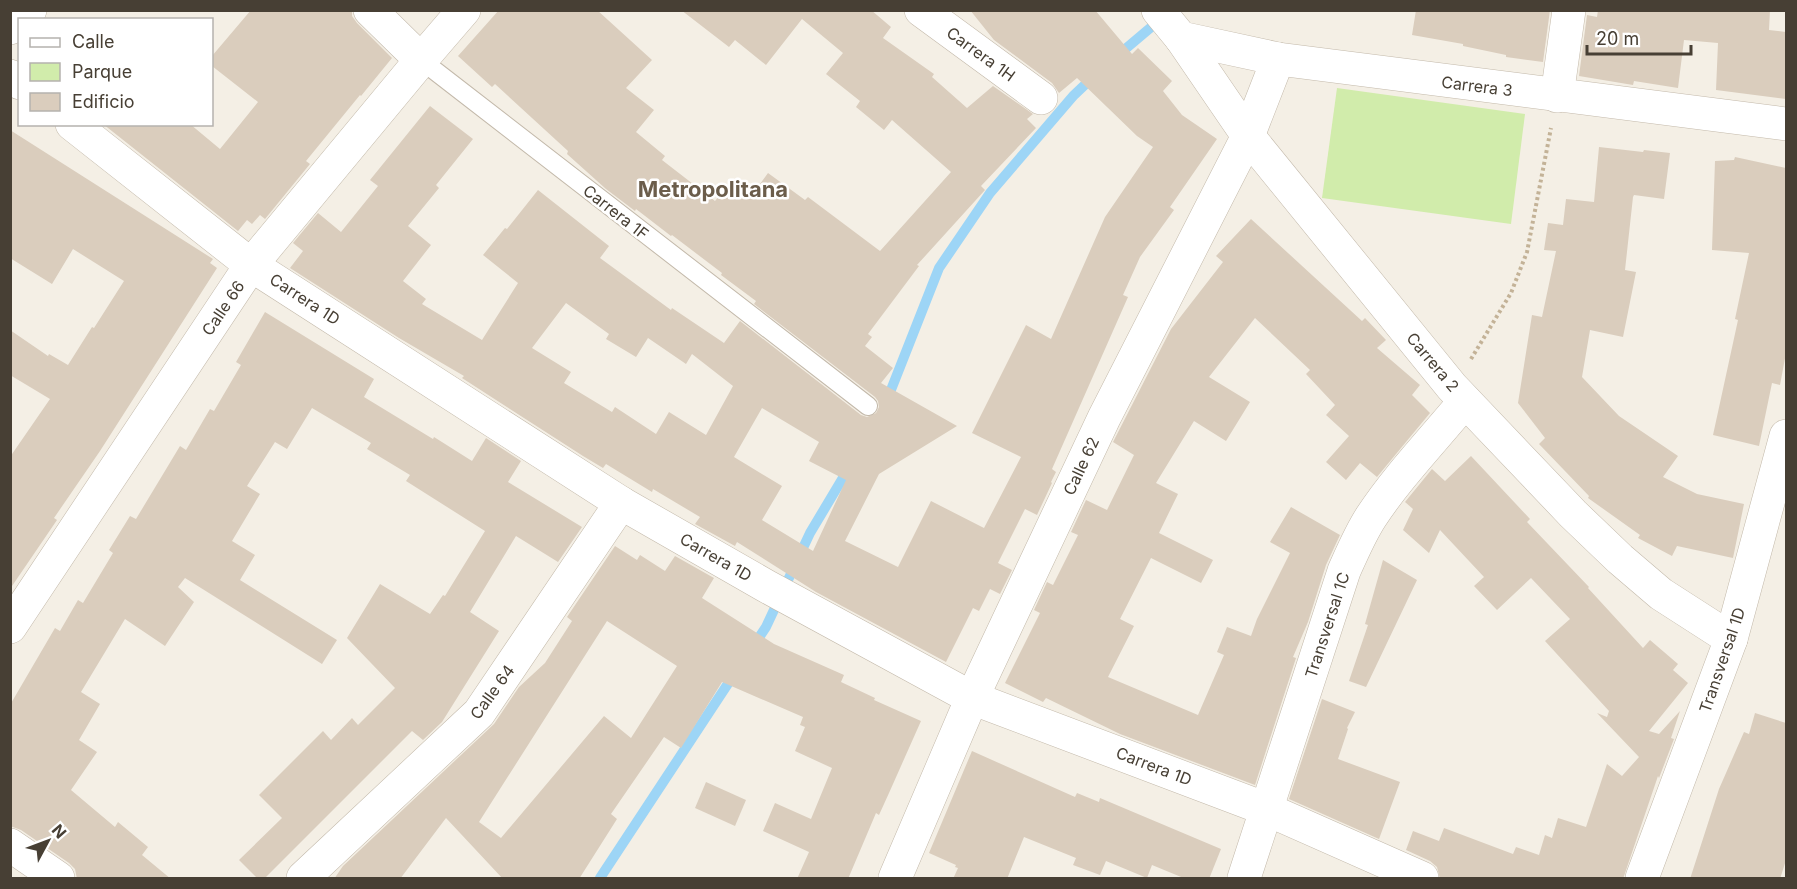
<svg xmlns="http://www.w3.org/2000/svg" width="1797" height="889" font-family="Inter,sans-serif">
  <rect width="100%" height="100%" fill="#f4efe5"/>
  <polygon fill="#d1ecab" points="1337,88 1525,114 1511,224 1322,198"/>
  <g fill="none" stroke-linecap="round" stroke-linejoin="round">
    <g stroke="#9dd5f6" stroke-width="10">
      <polyline points="1117,56 1162,18"/>
      <polyline points="887,400 939,268 990,193 1074,95 1094,76"/>
      <polyline points="754,645 766,627 810,533 850,466"/>
      <polyline points="600,878 735,673"/>
    </g>
  </g>
  <g fill="#dacdbd" fill-rule="evenodd">
    <polygon points="251,10 352,10 352,16 357,23 392,58 361,96 360,95 306,161 310,164 265,219 260,215 252,224 247,220 238,231 103,124 190,124 220,149 258,102 212,66 212,56"/>
    <path d="M499 10H597L652 60 626 88 654 110 636 132 665 156 662 160 715 201 729 184 749 199 768 173 805 200 808 197 880 251 951 172 892 120 884 130 856 107 860 101 826 74 843 53 802 19 766 65 735 40 729 47 681 10H871L891 27 883 38 934 74 932 77 967 108 993 86 1033 114 1027 119 1036 128 981 186 985 190 917 265 919 266 868 334 872 337 865 346 893 368 881 383 957 426 879 474 845 541 898 567 931 501 984 528 1021 457 972 433 1026 325 1051 339 1105 217 1153 147 1137 136 1077 78 1059 93 1052 83 994 40 970 10H1095L1132 54 1138 48 1172 81 1163 91 1182 115 1217 139 1170 207 1174 210 1140 257 1123 295 1128 297 1052 469 1056 472 1051 482 1052 483 1037 515 1025 509 998 563 1012 570 1000 594 990 589 979 611 973 608 946 662 816 592 737 542 735 546 695 524 700 517 653 489 652 492 606 464 603 468 583 456 462 378 464 376 399 338 290 268 303 251 293 243 318 213 341 232 378 186 370 180 430 106 473 139 436 185 439 188 408 226 431 245 403 281 426 299 422 304 482 340 518 283 483 255 505 228 507 229 538 190 609 246 600 258 671 310 672 308 724 343 740 321 861 415 867 417 876 413 879 407 878 401 875 397 754 304 756 301 721 275 722 273 672 235 671 236 636 209 635 211 606 189 567 154 568 151 495 84 492 87 458 56ZM566 303 609 334 606 339 636 357 648 338 686 364 692 354 733 386 706 435 669 412 656 434 615 407 612 412 564 383 571 372 532 348ZM762 408 819 442 809 461 846 480 813 551 762 520 782 486 734 457Z"/>
    <polygon points="1416,10 1550,10 1543,62 1506,57 1506,55 1463,46 1463,44 1412,35"/>
    <polygon points="1598,10 1770,10 1769,30 1786,32 1786,99 1716,90 1718,43 1684,40 1678,88 1634,81 1633,85 1579,76 1587,15 1597,17"/>
    <polygon points="10,130 213,259 210,263 217,268 100,451 54,518 57,520 10,589 10,457 50,399 10,375 10,330 48,356 49,354 68,365 92,327 94,328 124,281 73,249 52,284 10,258"/>
    <polygon points="1599,147 1643,152 1644,150 1670,153 1664,199 1634,195 1633,197 1625,270 1636,272 1623,337 1590,330 1582,377 1619,416 1678,456 1663,477 1697,494 1744,504 1733,558 1677,546 1672,556 1638,538 1640,535 1588,498 1589,496 1539,444 1545,438 1518,403 1532,315 1542,317 1556,251 1544,250 1548,223 1563,225 1566,199 1594,202"/>
    <polygon points="1735,157 1786,168 1786,353 1780,385 1772,383 1759,446 1713,435 1738,320 1735,319 1749,253 1712,250 1715,161 1734,160"/>
    <polygon points="1251,219 1362,321 1365,318 1386,340 1377,348 1420,385 1412,395 1430,413 1377,477 1360,463 1346,480 1326,462 1349,436 1326,415 1335,405 1306,374 1310,370 1255,318 1209,377 1250,402 1226,441 1194,421 1156,483 1178,494 1159,533 1213,560 1201,583 1151,558 1120,619 1134,626 1108,677 1198,715 1224,655 1217,652 1227,627 1251,636 1257,619 1290,553 1270,542 1291,507 1340,535 1326,565 1308,622 1293,657 1296,658 1255,785 1120,734 1046,698 1043,702 1005,683 1040,613 1034,610 1047,582 1053,585 1078,535 1071,532 1086,500 1107,510 1134,455 1113,442 1171,329 1223,262 1216,256"/>
    <polygon points="265,312 374,379 364,397 433,439 434,437 472,461 486,438 521,461 508,482 582,527 558,562 516,536 470,612 499,631 442,722 423,740 412,731 264,879 258,879 239,860 282,818 259,795 323,731 331,740 352,718 358,725 395,688 347,638 380,584 430,614 443,595 445,596 485,531 406,481 410,475 367,449 371,443 312,408 287,449 275,442 247,486 260,494 232,541 255,555 240,580 337,640 322,664 185,578 178,587 194,602 165,646 125,619 81,692 100,704 79,740 97,752 71,790 115,827 118,822 148,847 142,855 171,879 77,879 75,869 69,863 21,830 10,826 10,705 55,628 60,631 78,600 83,603 113,553 109,550 130,516 136,519 180,446 186,450 210,409 214,411 241,365 236,362"/>
    <polygon points="1471,456 1530,519 1527,522 1589,587 1588,588 1643,648 1650,640 1678,664 1673,670 1688,683 1649,731 1659,734 1680,711 1671,738 1674,739 1659,778 1658,776 1623,879 1440,879 1437,867 1430,861 1406,850 1413,831 1439,841 1444,828 1513,854 1516,847 1539,855 1545,835 1552,838 1558,818 1586,827 1607,764 1622,776 1639,757 1597,713 1607,717 1609,711 1545,641 1570,619 1531,578 1497,610 1474,586 1484,577 1440,530 1429,553 1403,530 1413,509 1405,502 1432,469 1445,481"/>
    <path d="M615 546 637 560 640 555 665 571 675 556 714 578 702 598 774 644 844 675 841 682 875 698 874 700 921 721 889 793 879 815 876 813 848 879H797L809 852 763 831 775 803 811 819 832 768 795 751 805 727 800 725 803 717 722 682 681 748 664 737 611 814 617 819 579 879H503L446 818 400 879H334L343 866 494 724 519 687 545 663 572 621 567 617ZM607 621 677 666 631 738 604 716 501 838 479 822Z"/>
    <polygon points="1383,560 1417,580 1366,687 1349,681 1368,625 1365,624"/>
    <polygon points="1322,699 1355,712 1347,728 1348,729 1338,759 1400,782 1379,839 1289,799"/>
    <polygon points="1755,713 1786,723 1786,860 1780,879 1690,879 1719,789 1744,732 1749,734"/>
    <polygon points="972,751 1075,797 1077,793 1099,802 1100,798 1221,849 1209,879 1186,879 1152,865 1147,878 1106,861 1100,875 1073,865 1076,858 1024,837 1007,879 953,879 958,868 955,867 956,865 929,853"/>
    <polygon points="706,782 746,800 735,826 695,808"/>
  </g>
  <g fill="none" stroke-linecap="round" stroke-linejoin="round">
    <g stroke="#c3b9aa" stroke-width="20">
      <polyline id="service" points="421,60 868,406"/>
    </g>
    <g stroke="#c3b9aa" stroke-width="34">
      <g id="minor">
        <polyline points="370,10 421,60"/>
        <polyline points="921,10 1041,98"/>
        <polyline points="10,28 30,10"/>
        <polyline points="1181,38 1248,136 1452,387 1573,514 1620,559 1661,594 1731,639"/>
        <polyline points="10,76 20,83"/>
        <polyline points="1557,96 1569,10"/>
        <polyline points="72,124 251,265 621,503 766,586 972,698 1266,809 1422,878"/>
        <polyline points="10,845 58,878"/>
        <polyline points="303,878 479,713 621,503"/>
        <polyline points="895,878 972,698 1104,418 1248,136 1278,59"/>
        <path d="M1244 878 1344 571C1352 553 1360 534 1371 517 1398 476 1434 439 1465 401"/>
        <polyline points="1642,878 1731,639 1786,436"/>
      </g>
    </g>
    <g stroke="#c3b9aa" stroke-width="34">
      <g id="tertiary">
        <polyline points="1158,10 1181,38 1278,59 1786,124"/>
        <polyline points="10,627 251,265 421,60 464,10"/>
      </g>
    </g>
    <polyline stroke="#c3b297" stroke-width="4" stroke-dasharray="3 3" stroke-linecap="butt" points="1471,359 1511,293 1527,252 1551,128"/>
    <use href="#service" stroke="#fff" stroke-width="18"/>
    <use href="#minor" stroke="#fff" stroke-width="33"/>
    <use href="#tertiary" stroke="#fff" stroke-width="33"/>
  </g>
  <g text-anchor="middle" dominant-baseline="central" stroke-width="5" stroke-linejoin="round" paint-order="stroke">
    <g font-size="16" fill="#473f34" stroke="#fff">
      <text transform="translate(981 54) rotate(36)">Carrera 1H</text>
      <text transform="translate(1477 86) rotate(7)">Carrera 3</text>
      <text transform="translate(616 212) rotate(38)">Carrera 1F</text>
      <text transform="translate(305 299) rotate(33)">Carrera 1D</text>
      <text transform="translate(223 308) rotate(-56)">Calle 66</text>
      <text transform="translate(1433 362) rotate(50)">Carrera 2</text>
      <text transform="translate(1081 466) rotate(-65)">Calle 62</text>
      <text transform="translate(716 557) rotate(30)">Carrera 1D</text>
      <text transform="translate(1327 625) rotate(-72)">Transversal 1C</text>
      <text transform="translate(1722 660) rotate(-71)">Transversal 1D</text>
      <text transform="translate(492 692) rotate(-54)">Calle 64</text>
      <text transform="translate(1154 766) rotate(21)">Carrera 1D</text>
    </g>
    <g font-size="22" font-weight="bold" fill="#6b5d4b" stroke="#fff">
      <text x="713" y="189">Metropolitana</text>
    </g>
  </g>
  <rect width="1797" height="889" fill="none" stroke="#473f34" stroke-width="24"/>
  <rect x="18" y="18" width="195" height="108" fill="#ffffff" stroke="#b5b2ae" stroke-width="1.5"/>
  <rect x="30" y="38" width="30" height="9" fill="#ffffff" stroke="#b5b2ae" stroke-width="1.5"/>
  <text x="72" y="48" font-size="18" fill="#473f34">Calle</text>
  <rect x="30" y="63" width="30" height="18" fill="#d1ecab" stroke="#b5b2ae" stroke-width="1.5"/>
  <text x="72" y="78" font-size="18" fill="#473f34">Parque</text>
  <rect x="30" y="93" width="30" height="18" fill="#dacdbd" stroke="#b5b2ae" stroke-width="1.5"/>
  <text x="72" y="108" font-size="18" fill="#473f34">Edificio</text>
  <g transform="translate(48 841) rotate(49)" stroke="#ffffff" stroke-width="4.5" paint-order="stroke">
  <path d="M0-4.5L10 22L0 15L-10 22Z" fill="#473f34"/>
  <text y="-9" font-size="16" font-weight="bold" text-anchor="middle" fill="#473f34">N</text>
  </g>
  <path d="M1587 45v9h104v-9" fill="none" stroke="#473f34" stroke-width="3"/>
  <text x="1596" y="45" font-size="18" fill="#473f34" stroke="#ffffff" stroke-width="4.5" paint-order="stroke">20 m</text>
</svg>
